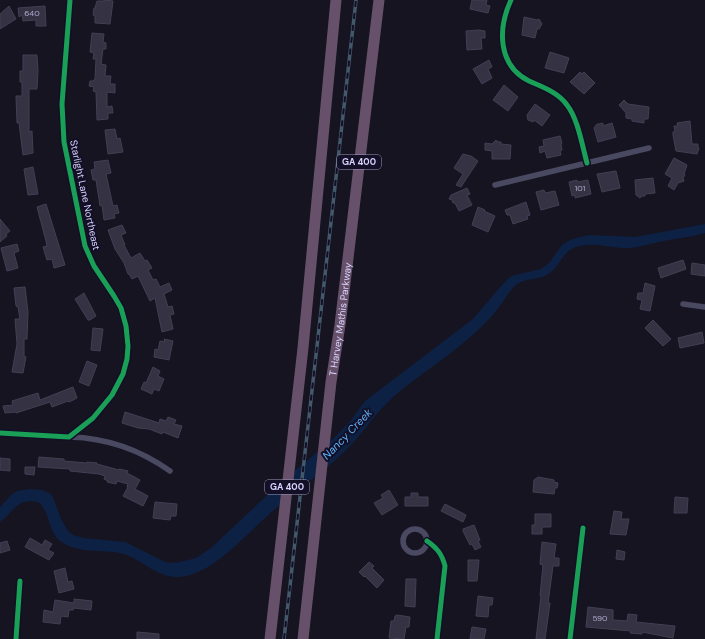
<svg xmlns="http://www.w3.org/2000/svg" width="705" height="639" font-family="'DM Sans',sans-serif">
  <rect width="100%" height="100%" fill="#161421"/>
  <path fill="#0d2144" d="M705 224V233C692 237 678 238 664 241 651 243 637 249 623 248 607 247 585 240 570 250 561 256 558 269 548 274 538 281 523 277 514 287 508 292 504 301 499 307 488 322 472 336 457 348 434 367 407 383 386 404 371 419 360 437 345 451 323 472 297 490 274 510 253 528 232 552 208 567 199 572 188 577 177 577 154 576 143 560 124 554 102 548 79 555 60 541 47 530 51 512 38 502 17 497 14 512 0 522V507L12 494 17 491 30 489 42 490 51 494 54 500 61 519 68 531 73 535 84 538 125 542 165 562 175 563 196 558 211 548 278 485 335 437 351 420 365 401 473 319 501 286 510 277 515 275 541 269 549 263 562 245 570 240 580 237 590 235 635 237Z"/>
  <g fill="#343243" stroke="#433f54">
    <polygon points="104,0 113,1 110,24 95,23 95,16 93,15 94,8 95,8 97,1 104,1"/>
    <polygon points="472,0 487,0 486,5 490,6 488,13 470,9"/>
    <polygon points="9,6 16,19 0,29 0,14"/>
    <polygon points="45,6 46,26 36,26 36,20 23,21 22,15 19,17 18,8"/>
    <polygon points="524,17 537,20 539,19 542,24 539,29 537,29 535,38 522,35"/>
    <polygon points="479,30 485,31 485,38 481,38 482,49 467,50 466,31"/>
    <polygon points="92,33 104,34 103,42 106,43 106,49 103,49 101,64 106,65 105,76 111,76 110,84 115,84 115,93 107,92 107,107 112,106 113,113 108,113 108,119 97,120 96,92 93,91 94,87 89,86 90,81 93,81 95,79 96,59 93,59 94,53 90,52"/>
    <polygon points="550,52 569,58 564,73 545,68"/>
    <polygon points="23,55 37,55 38,71 37,89 29,89 29,132 32,131 33,153 23,155 19,123 17,123 16,96 22,96 22,82 20,82 20,71 23,71"/>
    <polygon points="489,60 492,67 488,69 492,78 482,84 473,69"/>
    <polygon points="580,72 582,74 584,72 595,83 584,94 570,82"/>
    <polygon points="504,85 518,97 508,111 493,100"/>
    <polygon points="624,100 628,104 649,107 648,119 644,119 644,123 632,121 632,119 626,118 626,113 619,105"/>
    <polygon points="535,104 550,115 542,126 534,120 533,122 528,120 527,115"/>
    <polygon points="690,121 692,144 698,144 698,148 699,148 697,154 676,151 673,135 673,132 675,131 674,126 678,126 677,123"/>
    <polygon points="603,123 603,126 612,123 616,137 598,142 594,128 597,124 599,124"/>
    <polygon points="115,129 117,139 120,138 123,152 108,154 105,130"/>
    <polygon points="560,136 562,143 561,144 562,150 560,151 561,155 547,158 545,151 540,153 539,147 544,146 543,140"/>
    <polygon points="496,140 498,142 501,142 501,144 511,145 510,159 492,159 492,151 485,150 485,143 492,144"/>
    <polygon points="463,154 471,156 478,161 461,187 456,185 463,174 454,168"/>
    <polygon points="674,158 687,165 684,174 685,175 683,178 684,181 678,183 674,190 668,186 672,178 665,174"/>
    <polygon points="108,160 111,173 106,174 113,206 117,205 119,213 114,214 115,218 104,220 102,205 100,206 96,180 93,180 91,170 95,169 94,162"/>
    <polygon points="33,167 38,194 28,195 24,169"/>
    <polygon points="616,171 620,188 602,192 597,174"/>
    <polygon points="653,178 655,193 645,194 645,196 642,196 640,198 636,195 635,180"/>
    <polygon points="577,180 577,182 588,180 591,194 575,198 575,195 572,196 569,182"/>
    <polygon points="467,188 470,194 467,195 472,205 459,211 455,203 453,203 452,200 449,199 451,195"/>
    <polygon points="544,190 545,193 555,191 559,205 541,210 536,192"/>
    <polygon points="526,202 530,215 527,216 528,219 513,224 510,215 507,215 505,210"/>
    <polygon points="46,204 65,265 54,268 52,259 47,260 43,247 47,246 46,241 37,207"/>
    <polygon points="478,207 485,210 484,211 495,216 488,232 472,225"/>
    <polygon points="0,219 10,231 6,234 7,236 0,242"/>
    <polygon points="122,225 126,233 121,235 125,245 124,245 131,258 140,253 145,261 147,260 152,268 148,270 153,280 156,279 160,287 169,283 172,290 164,294 168,307 172,306 174,314 170,315 173,329 162,332 155,298 150,301 138,276 132,279 129,274 128,274 124,263 115,249 108,230"/>
    <polygon points="17,244 19,251 14,253 18,268 7,271 1,248"/>
    <polygon points="683,260 686,269 661,278 658,268"/>
    <polygon points="692,263 705,265 705,276 691,274"/>
    <polygon points="645,283 655,286 650,311 640,309 642,300 637,299 638,293 643,293"/>
    <polygon points="25,287 28,312 27,339 24,339 24,356 26,357 23,373 12,372 17,344 15,319 20,319 18,307 16,306 14,288"/>
    <polygon points="84,293 96,316 90,320 88,320 75,299"/>
    <polygon points="653,320 671,339 663,346 645,328"/>
    <polygon points="93,328 103,329 100,351 91,350"/>
    <polygon points="702,332 704,343 680,348 678,338"/>
    <polygon points="164,339 173,341 169,360 154,357 155,349 158,350 160,341 165,342"/>
    <polygon points="87,361 97,365 89,386 79,382"/>
    <polygon points="153,367 160,371 158,376 164,379 159,391 154,389 152,394 141,389 144,382 146,383"/>
    <polygon points="73,387 77,398 69,402 68,401 52,407 50,402 16,413 15,412 5,413 3,406 13,405 12,401 38,393 40,400"/>
    <polygon points="125,412 159,423 160,419 166,421 168,417 176,420 174,424 182,426 178,438 163,432 162,434 149,429 138,428 122,423"/>
    <polygon points="39,457 64,459 64,461 87,463 87,462 97,463 97,464 119,470 119,469 128,471 127,473 140,480 135,489 148,496 143,506 123,496 128,487 127,487 128,484 117,481 116,484 107,482 108,481 104,479 105,476 99,474 70,471 70,469 38,467"/>
    <polygon points="0,458 10,459 10,471 0,470"/>
    <polygon points="25,467 35,467 34,475 25,474"/>
    <polygon points="538,477 554,480 554,482 558,483 557,488 555,488 554,494 533,492 534,480"/>
    <polygon points="389,490 398,505 382,515 374,503 383,498 381,495"/>
    <polygon points="411,493 418,493 418,497 428,497 428,506 405,506 405,497 411,497"/>
    <polygon points="675,497 688,498 687,513 674,513"/>
    <polygon points="155,502 177,504 176,516 171,516 170,520 153,518"/>
    <polygon points="445,504 466,515 463,522 441,511"/>
    <polygon points="614,511 622,512 621,519 629,519 626,535 610,534"/>
    <polygon points="535,514 551,514 551,527 542,527 542,534 532,534 532,525 535,525"/>
    <polygon points="474,525 480,540 478,541 481,547 475,550 472,544 470,545 463,531 463,529"/>
    <polygon points="30,538 42,545 45,540 52,544 48,550 54,553 49,560 25,547"/>
    <polygon points="7,541 10,550 0,553 0,543"/>
    <polygon points="542,542 556,544 554,558 559,558 559,566 553,566 548,603 550,603 545,639 536,639 541,596 540,596 543,565 540,564"/>
    <polygon points="617,550 625,552 624,560 616,559"/>
    <polygon points="468,560 479,560 477,581 468,581"/>
    <polygon points="369,562 374,566 372,568 384,580 377,588 365,576 364,577 359,572"/>
    <polygon points="65,568 68,582 72,581 74,589 59,593 54,571"/>
    <polygon points="406,579 416,579 415,607 405,606"/>
    <polygon points="478,596 493,598 492,605 489,605 488,617 476,616"/>
    <polygon points="74,599 92,601 91,610 74,608 73,610 69,610 68,617 61,616 60,624 43,622 44,610 53,612 55,600 74,603"/>
    <polygon points="588,607 613,610 613,620 627,621 628,614 637,615 636,622 675,626 673,638 642,632 642,634 630,633 631,631 586,627"/>
    <polygon points="397,615 410,617 409,627 406,627 404,639 389,638 391,621 394,621 395,616"/>
    <polygon points="472,627 486,629 484,639 470,639"/>
    <polygon points="137,632 159,634 159,639 137,639"/>
  </g>
  <g fill="none" stroke-linecap="round" stroke-linejoin="round">
    <g stroke="#4a4962" stroke-width="5.5">
      <path d="M511 0C498 28 497 65 529 81 542 87 558 92 567 105 578 119 582 145 587 163"/>
      <polyline points="495,185 649,148"/>
      <polyline points="683,304 705,307"/>
      <polyline points="0,433 69,437 93,418 112,395 123,374 127,359 128,346 126,326 121,308 114,296 94,266 85,246 64,142 62,104 70,0"/>
      <path d="M70 437C107 438 139 449 170 471"/>
      <circle cx="415" cy="541" r="12"/>
      <path d="M427 541C437 548 442 554 445 566L437 639"/>
      <polyline points="16,639 20,581"/>
      <polyline points="570,639 583,528"/>
    </g>
    <g stroke="#67516a" stroke-width="11">
      <polyline points="270,639 303,348 336,0"/>
      <path id="s1" d="M303 639 331 382 340 325 379 0"/>
    </g>
    <g stroke="#43596b" stroke-width="3.5">
      <polyline id="rail" points="284,639 356,0"/>
    </g>
    <use href="#rail" stroke="#130f26" stroke-width="2" stroke-dasharray="6" stroke-linecap="butt"/>
    <g stroke="#130f26" stroke-width="8">
      <g id="cycleway">
        <path d="M511 0C498 28 497 65 529 81 542 87 558 92 567 105 578 119 582 145 587 163"/>
        <polyline points="0,433 69,437 93,418 112,395 123,374 127,359 128,346 126,326 121,308 114,296 94,266 85,246 64,142 62,104 70,0"/>
        <path d="M427 541C437 548 442 554 445 566L437 639"/>
        <polyline points="16,639 20,581"/>
        <polyline points="570,639 583,528"/>
      </g>
    </g>
    <use href="#cycleway" stroke="#1a9f57" stroke-width="5"/>
  </g>
  <g text-anchor="middle" dominant-baseline="central" stroke-width="4" stroke-linejoin="round" paint-order="stroke">
    <g font-size="8" fill="#b0acd0">
      <text x="32" y="13">640</text>
      <text x="580" y="188">101</text>
      <text x="600" y="618">590</text>
    </g>
    <g fill="#130f26" stroke="#9e99be" stroke-width="1">
      <rect x="337" y="155" width="44" height="14" rx="3"/>
      <rect x="265" y="480" width="44" height="14" rx="3"/>
    </g>
    <g font-size="9" font-weight="bold" fill="#d9d4ff">
      <text x="359" y="162">GA 400</text>
      <text x="287" y="487">GA 400</text>
    </g>
    <g font-size="10" fill="#d9d4ff" stroke="#130f26">
      <text transform="translate(85 195) rotate(78)">Starlight Lane Northeast</text>
      <text stroke="none"><textPath href="#s1" startOffset="322">T Harvey Mathis Parkway</textPath></text>
    </g>
    <g font-size="11" font-style="italic" fill="#62b6ff" stroke="#130f26">
      <text transform="translate(347 434) rotate(-46)">Nancy Creek</text>
    </g>
  </g>
</svg>
